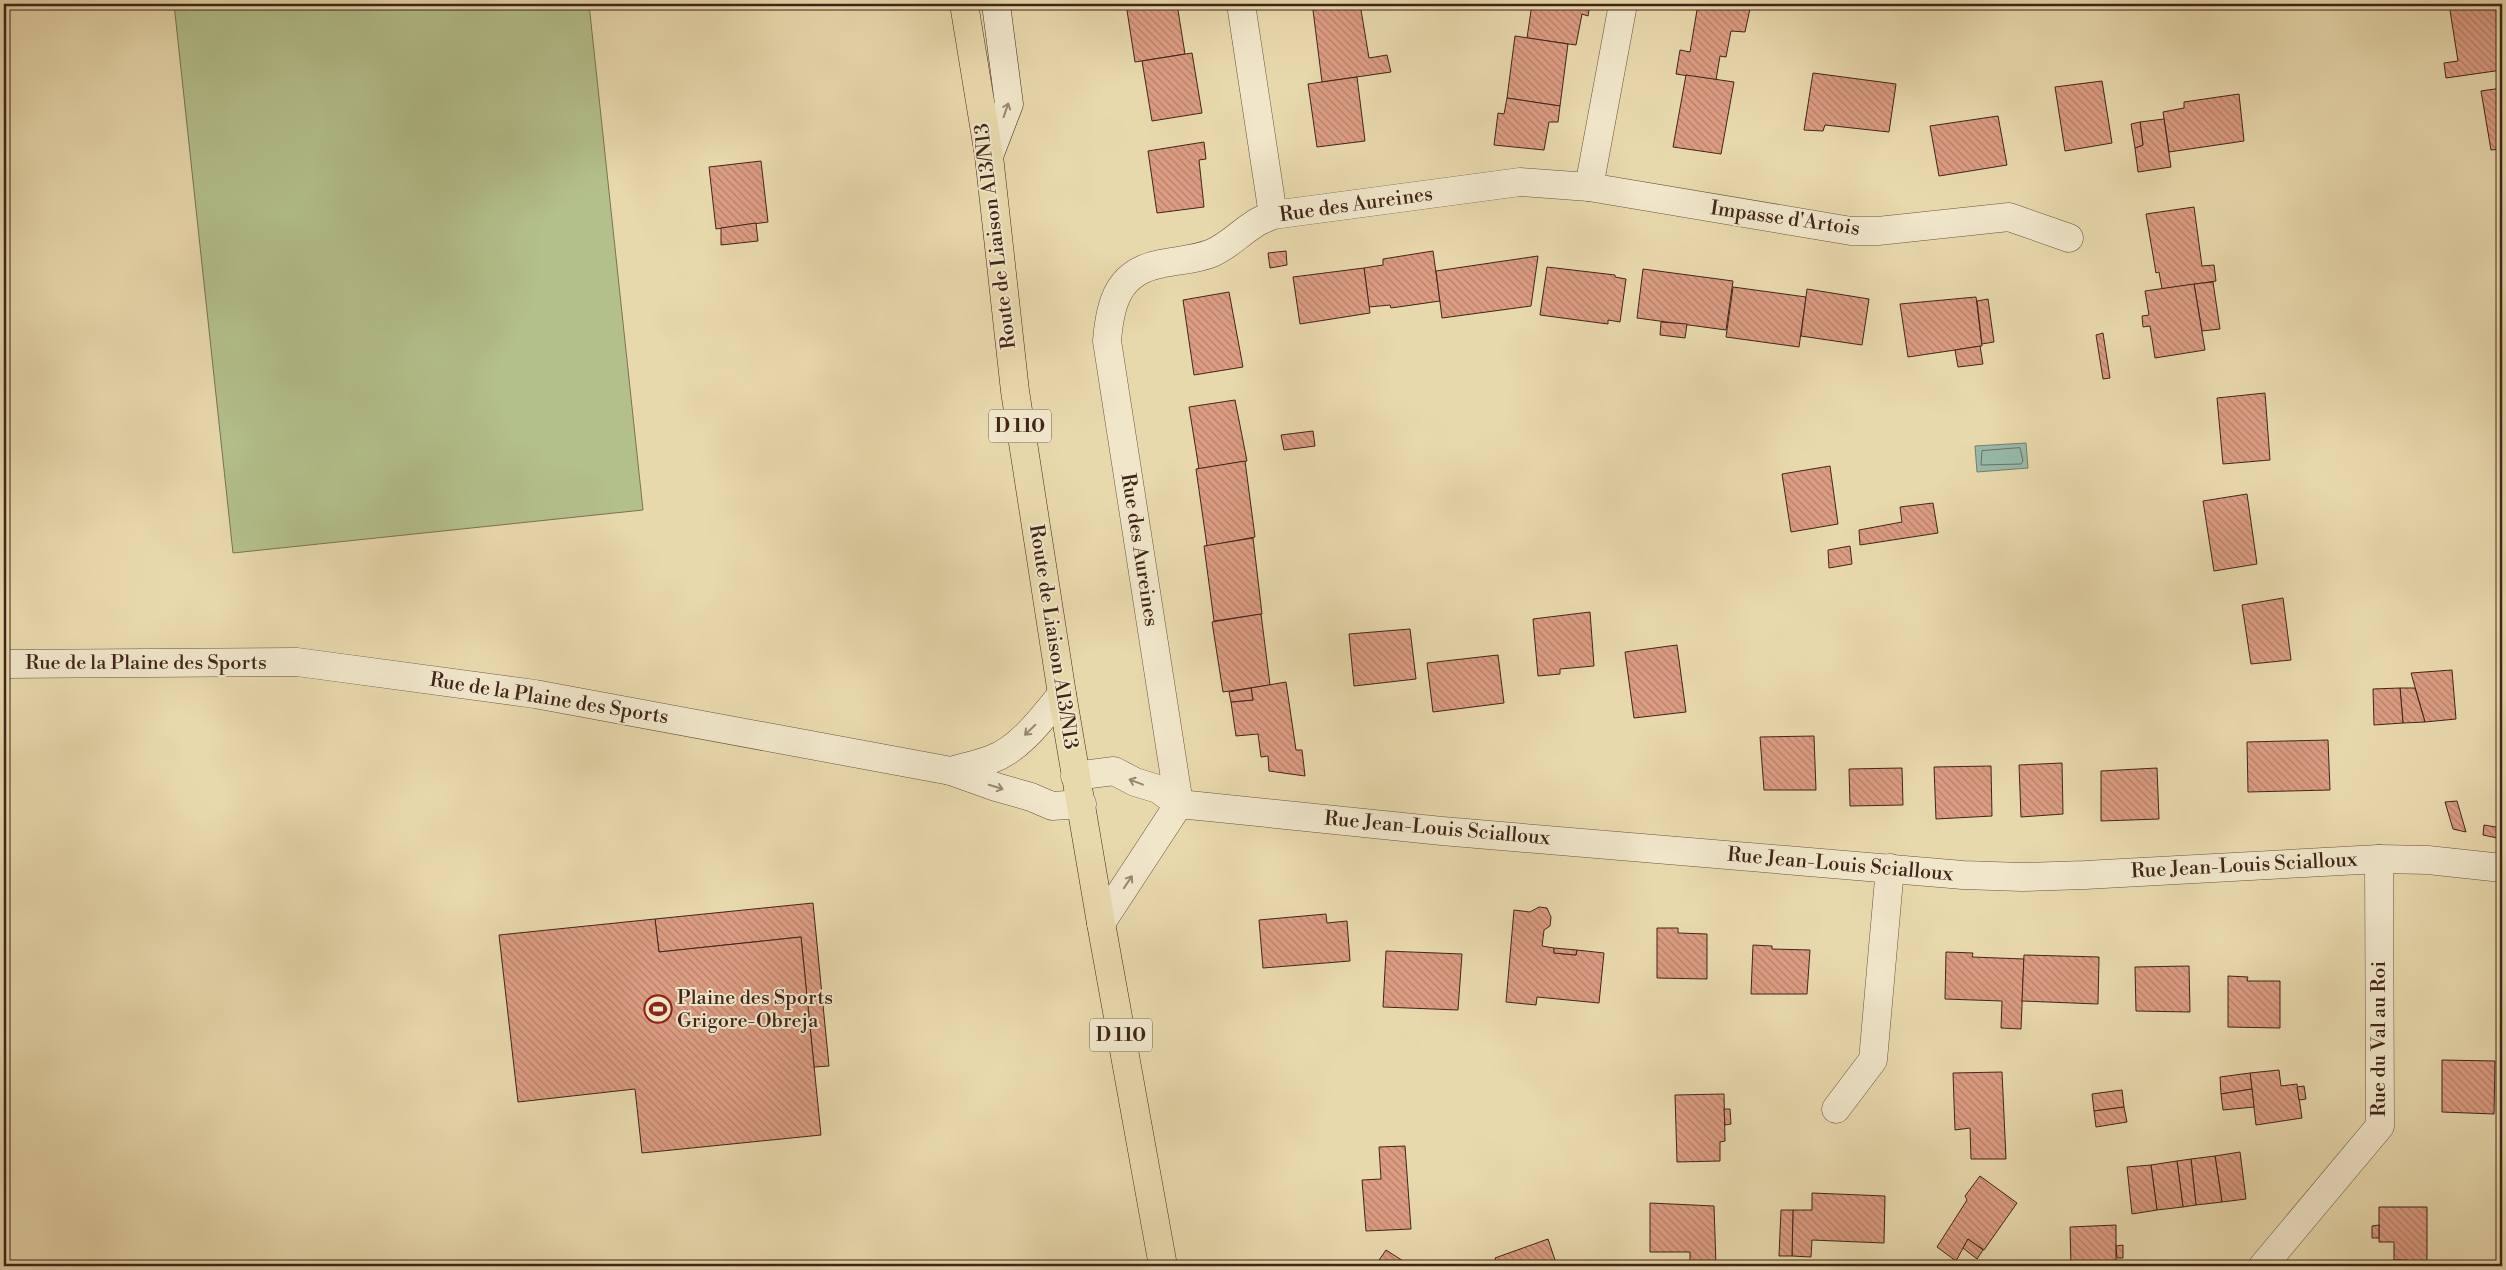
<svg xmlns="http://www.w3.org/2000/svg" width="2506" height="1270" font-family="'Libre Bodoni',serif">
  <defs>
    <pattern id="building-back-hatch" width="6" height="6" patternUnits="userSpaceOnUse" patternTransform="scale(1.25)"><rect width="6" height="6" fill="#dc9d83"/><path d="M-1 5l2 2M0 0l6 6M5-1l2 2" fill="none" stroke="#b4806a"/></pattern>
  </defs>
  <rect width="100%" height="100%" fill="#e8d9ad"/>
  <filter id="stains"><feTurbulence type="fractalNoise" baseFrequency=".004" numOctaves="4"/><feColorMatrix values="0 0 0 0 .2 0 0 0 0 .09 0 0 0 0 .02 0 0 0 .5 -.17"/></filter>
  <radialGradient id="worn" r=".72"><stop offset=".6" stop-color="#630" stop-opacity="0"/><stop offset="1" stop-color="#630" stop-opacity=".3"/></radialGradient>
  <polygon fill="#b3c08c" stroke="#7a7252" points="174,4 589,4 643,510 233,553"/>
  <polygon fill="#97baaa" stroke="#747e70" points="2026,443 2028,468 1977,472 1975,446"/>
  <g fill="none" stroke-linecap="round" stroke-linejoin="round">
    <polygon stroke="#6c7062" stroke-width="1" points="2020,448 2023,461 2021,464 1981,465 1982,451"/>
  </g>
  <g fill="url(#building-back-hatch)" stroke="#402519">
    <polygon points="1126,4 1177,4 1185,54 1135,62"/>
    <polygon points="1360,4 1369,58 1387,55 1391,72 1322,82 1313,10"/>
    <polygon points="1532,4 1590,4 1588,16 1582,14 1576,45 1527,38"/>
    <polygon points="1698,4 1751,4 1745,32 1731,31 1726,57 1720,56 1716,80 1676,74 1680,50 1690,52"/>
    <polygon points="2449,4 2501,4 2502,70 2446,78 2444,63 2458,61"/>
    <polygon points="1515,36 1568,44 1560,106 1507,98"/>
    <polygon points="1192,53 1202,113 1152,121 1142,61"/>
    <polygon points="1813,73 1896,84 1889,132 1825,125 1823,131 1804,130"/>
    <polygon points="1686,75 1734,82 1721,154 1673,147"/>
    <polygon points="1357,77 1365,141 1317,147 1308,84"/>
    <polygon points="2102,81 2112,143 2065,151 2055,87"/>
    <polygon points="2502,88 2502,149 2491,150 2481,91"/>
    <polygon points="2239,94 2244,141 2169,152 2163,112 2184,108 2184,102"/>
    <polygon points="1507,98 1560,106 1558,122 1549,122 1544,150 1494,145 1498,113 1504,114"/>
    <polygon points="1998,116 2007,165 1939,176 1930,126"/>
    <polygon points="2164,119 2171,167 2138,172 2135,148 2143,145 2140,122"/>
    <polygon points="2140,122 2143,145 2135,148 2131,124"/>
    <polygon points="1204,142 1206,159 1199,160 1204,207 1157,213 1148,151"/>
    <polygon points="761,161 768,222 716,229 709,167"/>
    <polygon points="2194,207 2202,266 2214,265 2216,281 2162,289 2159,272 2156,273 2146,214"/>
    <polygon points="756,223 758,241 721,245 721,228"/>
    <polygon points="1286,251 1287,265 1270,268 1268,253"/>
    <polygon points="1433,251 1440,301 1391,308 1390,305 1369,307 1364,268 1383,265 1383,259"/>
    <polygon points="1538,256 1531,306 1442,318 1436,271"/>
    <polygon points="1547,267 1615,275 1615,277 1626,279 1620,322 1608,320 1608,324 1540,315"/>
    <polygon points="1364,268 1370,313 1300,324 1293,277"/>
    <polygon points="1643,269 1733,281 1726,330 1637,318"/>
    <polygon points="2213,282 2220,329 2202,331 2194,284"/>
    <polygon points="2194,284 2205,350 2155,358 2150,326 2143,327 2142,316 2149,315 2145,291"/>
    <polygon points="1733,287 1806,297 1799,347 1726,337"/>
    <polygon points="1807,289 1869,299 1862,345 1801,336"/>
    <polygon points="1229,292 1243,367 1194,375 1183,300"/>
    <polygon points="1976,297 1982,346 1908,357 1900,304"/>
    <polygon points="1988,299 1994,342 1982,344 1977,301"/>
    <polygon points="1661,322 1687,324 1685,338 1660,335"/>
    <polygon points="2103,333 2110,378 2103,379 2096,335"/>
    <polygon points="1980,346 1983,364 1958,367 1955,350"/>
    <polygon points="2265,393 2270,460 2223,464 2217,398"/>
    <polygon points="1235,400 1247,461 1199,469 1189,407"/>
    <polygon points="1313,431 1315,446 1284,450 1281,435"/>
    <polygon points="1245,461 1255,537 1207,546 1196,469"/>
    <polygon points="1830,466 1838,524 1791,532 1782,474"/>
    <polygon points="2247,494 2257,564 2214,571 2203,501"/>
    <polygon points="1933,503 1938,533 1860,545 1859,530 1902,522 1900,507"/>
    <polygon points="1253,538 1262,614 1214,621 1204,546"/>
    <polygon points="1850,546 1852,564 1829,568 1828,550"/>
    <polygon points="2283,598 2291,660 2251,664 2242,605"/>
    <polygon points="1590,612 1594,666 1560,669 1560,674 1538,676 1533,619"/>
    <polygon points="1261,614 1270,685 1223,692 1212,622"/>
    <polygon points="1410,629 1416,679 1354,686 1349,634"/>
    <polygon points="1677,645 1686,712 1634,718 1625,652"/>
    <polygon points="1498,655 1504,703 1433,712 1427,663"/>
    <polygon points="2452,670 2456,719 2425,722 2411,673"/>
    <polygon points="1286,682 1296,750 1302,750 1305,776 1269,771 1268,756 1261,757 1258,734 1236,736 1231,702 1253,700 1251,688"/>
    <polygon points="1251,688 1253,700 1231,702 1229,692"/>
    <polygon points="2400,688 2415,688 2425,722 2403,723"/>
    <polygon points="2400,688 2403,723 2374,725 2373,689"/>
    <polygon points="1814,736 1816,790 1764,790 1760,737"/>
    <polygon points="2328,740 2330,790 2248,792 2247,742"/>
    <polygon points="2062,763 2063,814 2021,817 2019,765"/>
    <polygon points="1991,766 1992,816 1936,819 1934,767"/>
    <polygon points="1902,768 1903,805 1850,806 1849,769"/>
    <polygon points="2157,768 2159,819 2101,821 2101,771"/>
    <polygon points="2457,801 2466,832 2453,829 2445,802"/>
    <polygon points="2484,825 2502,828 2502,839 2483,835"/>
    <polygon points="813,903 829,1066 814,1067 801,937 659,952 655,919"/>
    <polygon points="1539,907 1547,908 1551,917 1550,926 1544,930 1542,946 1554,948 1554,953 1576,955 1577,950 1604,953 1599,1003 1537,997 1536,1005 1506,1002 1514,910 1530,912"/>
    <polygon points="1326,914 1327,923 1347,921 1350,961 1263,968 1259,920"/>
    <polygon points="655,919 659,952 801,937 821,1135 642,1153 635,1089 518,1102 499,935"/>
    <polygon points="1657,928 1678,928 1678,933 1707,934 1707,979 1657,978"/>
    <polygon points="1753,945 1772,946 1772,949 1810,950 1807,994 1751,994"/>
    <polygon points="1554,948 1577,950 1576,955 1554,953"/>
    <polygon points="1386,951 1462,954 1458,1010 1383,1007"/>
    <polygon points="1946,952 1973,953 1972,957 2024,959 2021,1029 2001,1028 2002,1001 1945,999"/>
    <polygon points="2024,955 2099,957 2098,1004 2022,1001"/>
    <polygon points="2189,966 2190,1012 2136,1011 2135,967"/>
    <polygon points="2228,976 2248,977 2247,981 2280,981 2280,1028 2228,1027"/>
    <polygon points="2442,1060 2495,1061 2494,1114 2442,1112"/>
    <polygon points="2279,1070 2281,1086 2297,1084 2302,1118 2256,1125 2250,1073"/>
    <polygon points="2002,1072 2006,1159 1971,1159 1970,1128 1955,1130 1953,1073"/>
    <polygon points="2250,1073 2252,1089 2221,1094 2220,1077"/>
    <polygon points="2304,1086 2306,1099 2299,1100 2297,1087"/>
    <polygon points="2252,1089 2254,1107 2223,1110 2221,1094"/>
    <polygon points="2122,1090 2124,1107 2094,1111 2092,1094"/>
    <polygon points="1724,1094 1725,1141 1720,1142 1720,1161 1677,1162 1675,1095"/>
    <polygon points="2124,1107 2127,1122 2096,1127 2094,1111"/>
    <polygon points="1724,1109 1730,1109 1731,1124 1725,1125"/>
    <polygon points="1405,1146 1411,1229 1366,1231 1362,1180 1381,1179 1379,1147"/>
    <polygon points="2240,1152 2246,1199 2222,1202 2215,1156"/>
    <polygon points="2215,1156 2222,1202 2196,1205 2191,1159"/>
    <polygon points="2191,1159 2196,1205 2183,1207 2177,1161"/>
    <polygon points="2177,1161 2183,1207 2157,1210 2151,1165"/>
    <polygon points="2151,1165 2157,1210 2132,1214 2127,1167"/>
    <polygon points="1980,1176 2017,1203 1984,1250 1968,1239 1956,1261 1937,1247 1967,1200 1965,1196"/>
    <polygon points="1812,1193 1885,1196 1884,1243 1812,1240 1811,1257 1792,1256 1793,1210 1812,1210"/>
    <polygon points="1650,1203 1714,1206 1716,1265 1690,1265 1690,1252 1650,1252"/>
    <polygon points="2379,1207 2427,1207 2427,1261 2394,1260 2394,1242 2379,1242"/>
    <polygon points="1781,1210 1793,1210 1792,1256 1779,1256"/>
    <polygon points="2116,1225 2116,1262 2101,1261 2101,1266 2071,1266 2070,1227"/>
    <polygon points="2379,1225 2379,1238 2372,1238 2372,1226"/>
    <polygon points="1548,1239 1557,1266 1498,1266 1495,1258"/>
    <polygon points="1968,1239 1983,1250 1977,1259 1963,1248"/>
    <polygon points="2123,1245 2123,1258 2117,1258 2116,1246"/>
    <polygon points="1386,1250 1411,1266 1375,1266"/>
    <polygon points="2394,1260 2427,1261 2426,1266 2394,1266"/>
  </g>
  <g fill="none" stroke-linecap="round" stroke-linejoin="round">
    <g stroke="#6a523e" stroke-width="29">
      <g id="street">
        <polyline points="1241,4 1273,215"/>
        <polyline points="1589,187 1851,231 1878,231 2009,217 2069,238"/>
        <path d="M4 664 297 662 535 694 951 771C964 767 979 764 992 759 1020 749 1043 717 1062 694"/>
        <polyline points="951,771 996,787 1031,797 1052,806 1082,804"/>
        <polyline points="1075,776 1114,771 1135,782 1158,789 1179,804 1442,831 1963,875 2022,877 2085,875 2379,859 2428,860 2502,868"/>
        <path d="M1179 804 1107 341C1110 303 1118 272 1160 264 1178 260 1195 260 1212 253 1228 246 1239 234 1253 225 1259 220 1267 218 1273 215L1520 182 1589 187 1623 4"/>
        <polyline points="1101,923 1179,804"/>
        <polyline points="1836,1109 1873,1060 1890,868"/>
        <polyline points="2263,1266 2380,1126 2379,859"/>
      </g>
    </g>
    <g stroke="#402519" stroke-width="29">
      <polyline id="secondary" points="989,156 1009,104 996,4"/>
    </g>
    <g stroke="#402519" stroke-width="29">
      <polyline id="primary" points="964,4 989,156 1015,391 1062,694 1101,923 1163,1266"/>
    </g>
    <use href="#street" stroke="#f0e6ca" stroke-width="28"/>
    <use href="#secondary" stroke="#f0e6ca" stroke-width="28"/>
    <use href="#primary" stroke="#e8d9ad" stroke-width="28"/>
  </g>
  <defs><path id="oneway-shaft" d="M-6 0H5M1.5-3L5.5 0L1.5 3" fill="none" stroke-width="1.6" stroke-linecap="round" stroke-linejoin="round" transform="scale(1.25)"/></defs>
  <g stroke="#988672">
    <use href="#oneway-shaft" transform="translate(1006 110) rotate(-71)"/>
    <use href="#oneway-shaft" transform="translate(1030 730) rotate(136)"/>
    <use href="#oneway-shaft" transform="translate(1136 782) rotate(-159)"/>
    <use href="#oneway-shaft" transform="translate(996 787) rotate(17)"/>
    <use href="#oneway-shaft" transform="translate(1128 882) rotate(-56)"/>
  </g>
  <defs>
    <g id="stadium-ring" transform="scale(1.4375)"><circle r="9.5" fill="#f0e6ca" stroke="#8f2418" stroke-width="1.5"/><path d="M0-5a6.5 5 0 1 0 0 10a6.5 5 0 1 0 0-10ZM-3.5-1.8h7v3.6h-7Z" fill="#8f2418"/></g>
  </defs>
  <g fill-rule="evenodd">
    <use href="#stadium-ring" x="658" y="1009"/>
  </g>
  <g text-anchor="middle" dominant-baseline="central" stroke-width="4" stroke-linejoin="round" paint-order="stroke">
    <g fill="#f0e6ca" stroke="#755f4e" stroke-width="1">
      <rect x="989" y="409.5" width="62" height="33" rx="4"/>
      <rect x="1090" y="1018.5" width="62" height="33" rx="4"/>
    </g>
    <g font-size="19" font-weight="bold" fill="#402519">
      <text x="1020" y="426">D 110</text>
      <text x="1121" y="1035">D 110</text>
    </g>
    <g font-size="20" fill="#402519" stroke="#f0e6ca">
      <text transform="translate(1356 205) rotate(-8)">Rue des Aureines</text>
      <text transform="translate(1785 219) rotate(8)">Impasse d'Artois</text>
      <text transform="translate(996 236) rotate(-97)">Route de Liaison A13/N13</text>
      <text transform="translate(1139 550) rotate(81)">Rue des Aureines</text>
      <text transform="translate(1053 637) rotate(81)">Route de Liaison A13/N13</text>
      <text x="146" y="663">Rue de la Plaine des Sports</text>
      <text transform="translate(549 699) rotate(9)">Rue de la Plaine des Sports</text>
      <text transform="translate(1437 829) rotate(5)">Rue Jean-Louis Scialloux</text>
      <text transform="translate(1840 865) rotate(5)">Rue Jean-Louis Scialloux</text>
      <text transform="translate(2244 866) rotate(-3)">Rue Jean-Louis Scialloux</text>
      <text transform="translate(2379 1039) rotate(-90)">Rue du Val au Roi</text>
    </g>
    <g font-size="20" fill="#402519" stroke="#f0e6ca" text-anchor="start">
      <text x="677" y="998">Plaine des Sports<tspan x="677" dy="23">Grigore-Obreja</tspan></text>
    </g>
  </g>
  <rect width="2506" height="1270" fill="none" stroke="#e8d9ad" stroke-width="20"/>
  <rect x="5" y="5" width="2496" height="1260" fill="none" stroke="#402519" stroke-width="2.5"/>
  <rect x="10" y="10" width="2486" height="1250" fill="none" stroke="#402519"/>
  <rect width="100%" height="100%" filter="url(#stains)"/>
  <rect width="100%" height="100%" fill="url(#worn)"/>
</svg>
